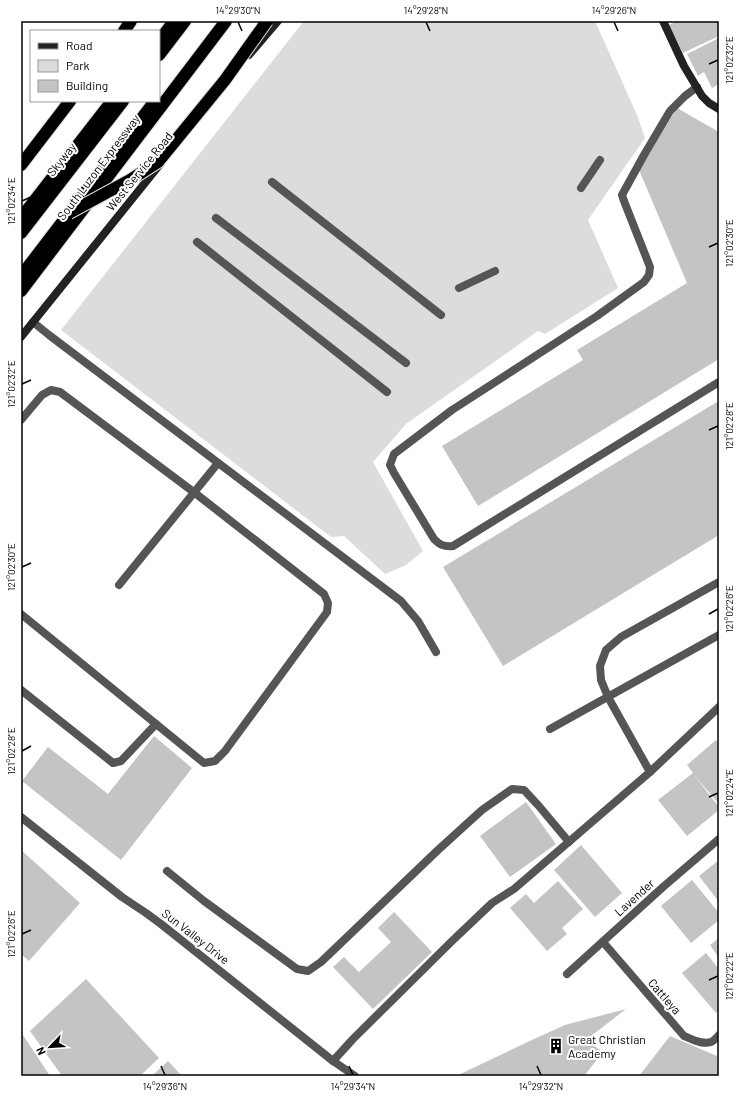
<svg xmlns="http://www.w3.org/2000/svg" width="740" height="1097" font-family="Barlow,sans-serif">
  <rect width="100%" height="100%" fill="#fff"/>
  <polygon fill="#dcdcdc" points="304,21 595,21 637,115 645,138 588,220 618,288 545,334 538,331 406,424 373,462 423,551 406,565 385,574 344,536 331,537 61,330"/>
  <g fill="#c4c4c4">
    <polygon points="677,21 718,21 719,23 719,36 683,53 669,25"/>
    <polygon points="719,38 719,84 712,88 704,72 698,76 687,54"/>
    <polygon points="677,108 719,132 719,359 478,506 442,446 583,360 577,350 687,283 639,170"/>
    <polygon points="717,402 719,405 719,535 503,666 443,567"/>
    <polygon points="154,736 192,768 121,860 22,781 48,747 108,794"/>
    <polygon points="716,740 719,743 719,804 694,775 719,807 719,810 687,836 658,800 693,773 687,765"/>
    <polygon points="526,802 556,844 510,877 480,836"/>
    <polygon points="581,845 622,893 595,917 554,870"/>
    <polygon points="21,850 80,903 29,961 21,954"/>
    <polygon points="719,860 719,902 699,876"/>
    <polygon points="692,880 719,913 719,920 691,943 661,906"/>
    <polygon points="558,881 583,909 562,928 567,934 547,951 510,908 526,894 534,903"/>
    <polygon points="394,912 432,952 373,1009 333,967 344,957 359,972 391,942 378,928"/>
    <polygon points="719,938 719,958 710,945"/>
    <polygon points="706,953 719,969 719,1011 716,1013 682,973"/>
    <polygon points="86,979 159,1058 140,1076 62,1076 30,1031"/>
    <polygon points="626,1009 586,1040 603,1052 584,1076 456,1076 534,1039 565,1025"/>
    <polygon points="21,1032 50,1076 21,1076"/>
    <polygon points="670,1036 717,1056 719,1076 639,1076"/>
    <polygon points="168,1061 182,1076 152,1076"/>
  </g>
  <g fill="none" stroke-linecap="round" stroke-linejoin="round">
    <g stroke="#dbdbdb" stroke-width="14">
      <g id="highway">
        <polyline points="124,31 131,21"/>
        <polyline points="159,41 174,21"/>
        <polyline points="159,55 185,21"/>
        <polyline points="21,165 70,101"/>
        <polyline points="21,218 112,101"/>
        <polyline points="21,233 123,101"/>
        <polyline points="21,276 155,101"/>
        <polyline points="21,291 226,21"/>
      </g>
    </g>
    <g stroke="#555" stroke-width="8">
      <path d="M697 87 685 96 670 111 644 155 622 195 624 201 650 267 649 275 644 282 597 316 452 410 394 454 390 465 394 473 434 539C440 545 444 547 453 546L719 382"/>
      <polyline points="272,182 441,315"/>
      <polyline points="581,188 600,160"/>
      <polyline points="216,218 406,363"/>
      <polyline points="197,242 387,392"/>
      <polyline points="459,288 495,271"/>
      <polyline points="33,322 49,335 401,601 418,621 436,652"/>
      <polyline points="21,420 42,395 51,390 60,392 195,493 324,594 328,603 327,612 225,751 215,761 204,763 21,614"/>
      <polyline points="119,585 218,463"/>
      <polyline points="21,690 113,763 121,761 156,724"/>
      <polyline points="550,729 719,635"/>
      <polyline points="650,772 608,697 601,680 600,666 606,650 621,637 719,582"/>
      <polyline points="167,871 204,901 297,969 308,971 321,962 438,850 482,810 512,789 524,790 538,805 569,842"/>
      <polyline points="333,1061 353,1039 451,942 492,903 514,889 650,772 719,707"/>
    </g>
    <g stroke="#555" stroke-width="8">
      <polyline points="21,817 122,897 146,913 161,924 333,1061 355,1076"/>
      <path d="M603 942 684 1036C692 1039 702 1045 711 1042 714 1041 717 1037 719 1035"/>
      <polyline points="567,974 663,887 719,839"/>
    </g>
    <g stroke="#222" stroke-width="8">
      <polyline points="663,21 684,66 702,96 709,103 719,109"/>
      <polyline points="249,55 278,21"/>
      <polyline points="21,337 161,163"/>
    </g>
    <use href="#highway" stroke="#000" stroke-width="12"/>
    <g stroke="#dbdbdb" stroke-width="14" stroke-linecap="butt">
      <polyline id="highway-bridge" points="69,213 130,180 158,162 225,80 267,21"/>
    </g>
    <use href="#highway-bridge" stroke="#000" stroke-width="12"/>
  </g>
  <path fill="none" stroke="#000" stroke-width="1.5" d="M238 22 242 31M426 22 430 31M614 22 618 31M709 64 718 60M22 201 31 197M709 247 718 243M22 384 31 380M709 430 718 426M22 567 31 563M709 614 718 609M22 751 31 746M709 797 718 793M22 934 31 930M709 980 718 976M161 1066 165 1075M349 1066 353 1075M537 1066 541 1075"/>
  <defs>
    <g id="building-bare" transform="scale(1.2)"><path d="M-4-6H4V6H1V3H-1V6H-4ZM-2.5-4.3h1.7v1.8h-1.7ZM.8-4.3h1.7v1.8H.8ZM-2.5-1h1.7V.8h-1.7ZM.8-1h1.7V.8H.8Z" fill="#000" stroke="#fff" stroke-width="2.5" paint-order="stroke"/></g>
  </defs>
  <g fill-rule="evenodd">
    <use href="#building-bare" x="556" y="1046"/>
  </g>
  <g text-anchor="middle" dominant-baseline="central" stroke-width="4" stroke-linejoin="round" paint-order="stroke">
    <g font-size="12" fill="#000" stroke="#fff">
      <text transform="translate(61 159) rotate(-52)">Skyway</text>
      <text transform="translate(98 167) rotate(-53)">South Luzon Expressway</text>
      <text transform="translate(139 171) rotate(-51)">West Service Road</text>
      <text transform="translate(634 897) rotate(-42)">Lavender</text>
      <text transform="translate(196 936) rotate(38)">Sun Valley Drive</text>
      <text transform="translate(665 996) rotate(49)">Cattleya</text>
    </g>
    <g font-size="12" fill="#000" stroke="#fff" text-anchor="start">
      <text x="568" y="1039">Great Christian<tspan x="568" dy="14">Academy</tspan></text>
    </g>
  </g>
  <rect width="740" height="1097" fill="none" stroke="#ffffff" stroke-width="44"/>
  <rect x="30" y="30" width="130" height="72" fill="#ffffff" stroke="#999999"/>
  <rect x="38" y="43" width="20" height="6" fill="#222222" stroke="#999999"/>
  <text x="66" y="50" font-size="12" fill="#000000">Road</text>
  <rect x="38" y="60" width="20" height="12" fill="#dcdcdc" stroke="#999999"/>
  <text x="66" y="70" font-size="12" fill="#000000">Park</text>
  <rect x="38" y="80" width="20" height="12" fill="#c4c4c4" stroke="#999999"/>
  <text x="66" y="90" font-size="12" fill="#000000">Building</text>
  <g transform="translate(50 1047) rotate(245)" stroke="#ffffff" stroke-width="3" paint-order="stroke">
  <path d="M0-3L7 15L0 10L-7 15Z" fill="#000000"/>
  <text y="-6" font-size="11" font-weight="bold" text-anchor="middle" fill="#000000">N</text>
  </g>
  <rect x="22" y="22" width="696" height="1053" fill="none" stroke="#000" stroke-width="1.5"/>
  <g font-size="10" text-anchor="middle" fill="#000">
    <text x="238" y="14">14°29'30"N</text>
    <text x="426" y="14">14°29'28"N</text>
    <text x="614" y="14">14°29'26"N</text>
    <text transform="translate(729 60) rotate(-90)" y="4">121°02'32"E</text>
    <text transform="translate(11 201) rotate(-90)" y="4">121°02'34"E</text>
    <text transform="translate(729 243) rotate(-90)" y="4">121°02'30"E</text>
    <text transform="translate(11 384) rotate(-90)" y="4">121°02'32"E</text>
    <text transform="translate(729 426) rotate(-90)" y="4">121°02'28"E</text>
    <text transform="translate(11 567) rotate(-90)" y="4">121°02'30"E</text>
    <text transform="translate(729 609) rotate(-90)" y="4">121°02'26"E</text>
    <text transform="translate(11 751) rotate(-90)" y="4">121°02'28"E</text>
    <text transform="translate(729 793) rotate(-90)" y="4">121°02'24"E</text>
    <text transform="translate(11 934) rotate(-90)" y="4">121°02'26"E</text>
    <text transform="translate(729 976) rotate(-90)" y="4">121°02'22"E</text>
    <text x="165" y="1090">14°29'36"N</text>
    <text x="353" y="1090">14°29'34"N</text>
    <text x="541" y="1090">14°29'32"N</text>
  </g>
</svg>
